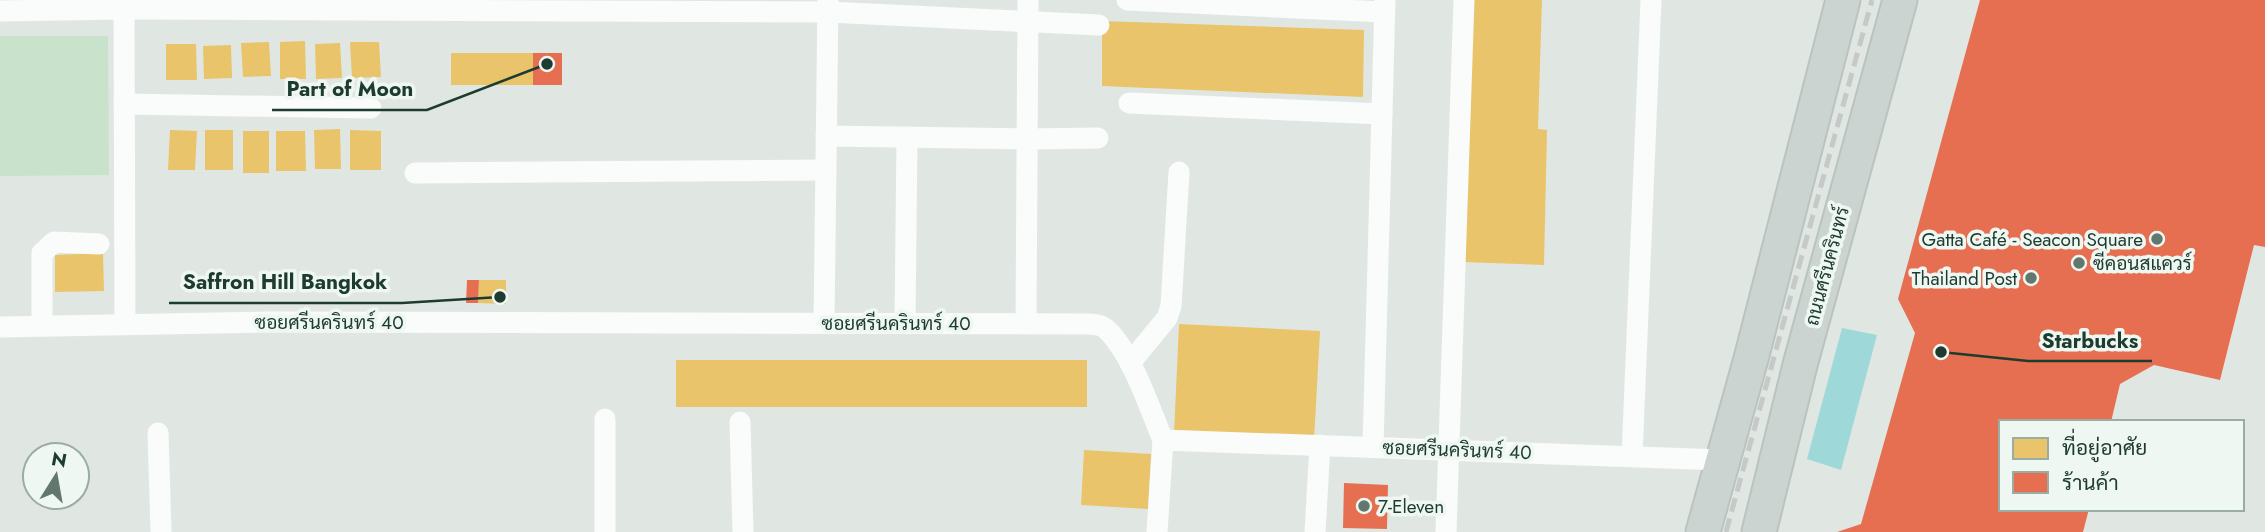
<svg xmlns="http://www.w3.org/2000/svg" width="2265" height="532" font-family="Jost,Sarabun,sans-serif">
  <rect width="100%" height="100%" fill="#e0e7e3"/>
  <polygon fill="#c8e2cc" points="0,36 108,36 109,175 0,176"/>
  <polygon fill="#9ed8d8" points="1842,328 1877,335 1841,470 1807,459"/>
  <g fill="#e9c46a">
    <polygon points="1472,0 1542,0 1538,129 1547,130 1544,265 1463,262"/>
    <polygon points="1102,21 1364,30 1363,97 1102,86"/>
    <polygon points="305,41 306,79 280,79 280,42"/>
    <polygon points="269,42 271,76 243,77 241,43"/>
    <polygon points="350,42 379,42 381,77 352,78"/>
    <polygon points="340,43 342,78 316,79 315,44"/>
    <polygon points="166,44 196,44 197,80 166,80"/>
    <polygon points="231,45 232,78 204,79 203,46"/>
    <rect x="451" y="53" width="82" height="32"/>
    <polygon points="340,129 341,169 315,169 314,130"/>
    <polygon points="170,130 197,131 195,170 168,170"/>
    <rect x="205" y="130" width="28" height="40"/>
    <polygon points="350,130 381,131 381,170 350,170"/>
    <rect x="243" y="131" width="26" height="42"/>
    <polygon points="276,131 305,131 306,171 276,171"/>
    <polygon points="103,253 104,291 55,292 55,255"/>
    <polygon points="479,280 506,280 506,304 478,303"/>
    <polygon points="1179,324 1320,331 1314,441 1174,433"/>
    <rect x="676" y="360" width="411" height="47"/>
    <polygon points="1084,450 1151,454 1148,509 1081,505"/>
  </g>
  <g fill="#e76f51">
    <polygon points="1980,0 2265,0 2265,247 2254,245 2220,380 2154,365 2120,384 2111,422 2001,422 2001,509 2089,509 2083,532 1837,532 1861,524 1915,333 1898,299"/>
    <rect x="533" y="53" width="29" height="32"/>
    <polygon points="467,280 479,280 478,303 466,303"/>
    <polygon points="1344,483 1388,485 1387,529 1343,528"/>
  </g>
  <g fill="none" stroke-linecap="round" stroke-linejoin="round">
    <g stroke="#bac4bf" stroke-width="37">
      <g id="primary">
        <polyline points="1703,532 1752,355 1843,0"/>
        <polyline points="1759,532 1800,365 1900,0"/>
      </g>
    </g>
    <g stroke="#fafbfb" stroke-width="21">
      <polyline points="124,0 125,324"/>
      <polyline points="1127,0 1384,12"/>
      <polyline points="0,11 124,9 828,12 1099,25"/>
      <polyline points="1129,103 1382,114"/>
      <polyline points="124,104 371,108"/>
      <polyline points="826,136 1028,139 1098,138"/>
      <polyline points="415,173 826,170"/>
      <polyline points="905,322 907,137"/>
      <polyline points="824,323 828,0"/>
      <polyline points="1026,323 1028,0"/>
      <polyline points="42,326 42,253 54,242 99,244"/>
      <path d="M0 327 272 322 1091 324C1097 325 1102 325 1106 329 1131 351 1150 409 1163 440L1723 460"/>
      <polyline points="1130,363 1167,318 1171,306 1179,172"/>
      <polyline points="740,422 743,532"/>
      <polyline points="158,433 161,532"/>
      <polyline points="1373,447 1385,0"/>
      <polyline points="1632,456 1651,0"/>
      <polyline points="605,532 605,419"/>
      <polyline points="1157,532 1163,440"/>
      <polyline points="1315,532 1320,445"/>
      <polyline points="1446,532 1464,0"/>
    </g>
    <use href="#primary" stroke="#ccd4d1" stroke-width="33"/>
    <polyline stroke="#c5cac8" stroke-width="5" stroke-dasharray="14 7" stroke-linecap="butt" points="1726,532 1872,0"/>
  </g>
  <g fill="#62776e" stroke="#eef7f1" stroke-width="2.5">
    <circle cx="2157" cy="239" r="7"/>
    <circle cx="2079" cy="263" r="7"/>
    <circle cx="2031" cy="278" r="7"/>
    <circle cx="1364" cy="506" r="7"/>
  </g>
  <g text-anchor="middle" dominant-baseline="central" stroke-width="7" stroke-linejoin="round" paint-order="stroke">
    <g font-size="19" fill="#1e3b2f" stroke="#eef7f1" text-anchor="end">
      <text x="2143" y="239">Gatta Café - Seacon Square</text>
      <text x="2093" y="263" text-anchor="start">ซีคอนสแควร์</text>
      <text x="2017" y="278">Thailand Post</text>
      <text x="1378" y="506" text-anchor="start">7-Eleven</text>
    </g>
    <g font-size="19" fill="#1e3b2f" stroke="#eef7f1">
      <text transform="translate(1827 266) rotate(-75)">ถนนศรีนครินทร์</text>
      <text x="329" y="322">ซอยศรีนครินทร์ 40</text>
      <text x="896" y="323">ซอยศรีนครินทร์ 40</text>
      <text transform="translate(1457 450) rotate(2)">ซอยศรีนครินทร์ 40</text>
    </g>
  </g>
  <path fill="none" stroke="#1e3b2f" stroke-width="2.5" d="M547 64L427 110H272M500 297L402 303H169M1941 352L2028 361H2152"/>
  <g fill="#1e3b2f" stroke="#eef7f1" stroke-width="2.5">
    <circle cx="547" cy="64" r="7"/>
    <circle cx="500" cy="297" r="7"/>
    <circle cx="1941" cy="352" r="7"/>
  </g>
  <g font-size="21" text-anchor="middle" font-weight="bold" fill="#1e3b2f" stroke="#eef7f1" stroke-width="7" stroke-linejoin="round" paint-order="stroke">
    <text x="350" y="96">Part of Moon</text>
    <text x="285" y="289">Saffron Hill Bangkok</text>
    <text x="2090" y="348">Starbucks</text>
  </g>
  <rect x="1999" y="420" width="245" height="91" fill="#eef7f1" stroke="#9baca3" stroke-width="2"/>
  <rect x="2013" y="438" width="35" height="21" fill="#e9c46a" stroke="#9baca3" stroke-width="2"/>
  <text x="2062" y="455" font-size="21" fill="#1e3b2f">ที่อยู่อาศัย</text>
  <rect x="2013" y="472" width="35" height="21" fill="#e76f51" stroke="#9baca3" stroke-width="2"/>
  <text x="2062" y="490" font-size="21" fill="#1e3b2f">ร้านค้า</text>
  <g transform="translate(56 476) rotate(11)"><circle r="33" fill="#eef7f1" stroke="#9baca3" stroke-width="2"/>
  <path d="M0-5L12 26L0 18L-12 26Z" fill="#62776e"/>
  <text y="-10" font-size="19" font-weight="bold" text-anchor="middle" fill="#1e3b2f">N</text>
  </g>
</svg>
